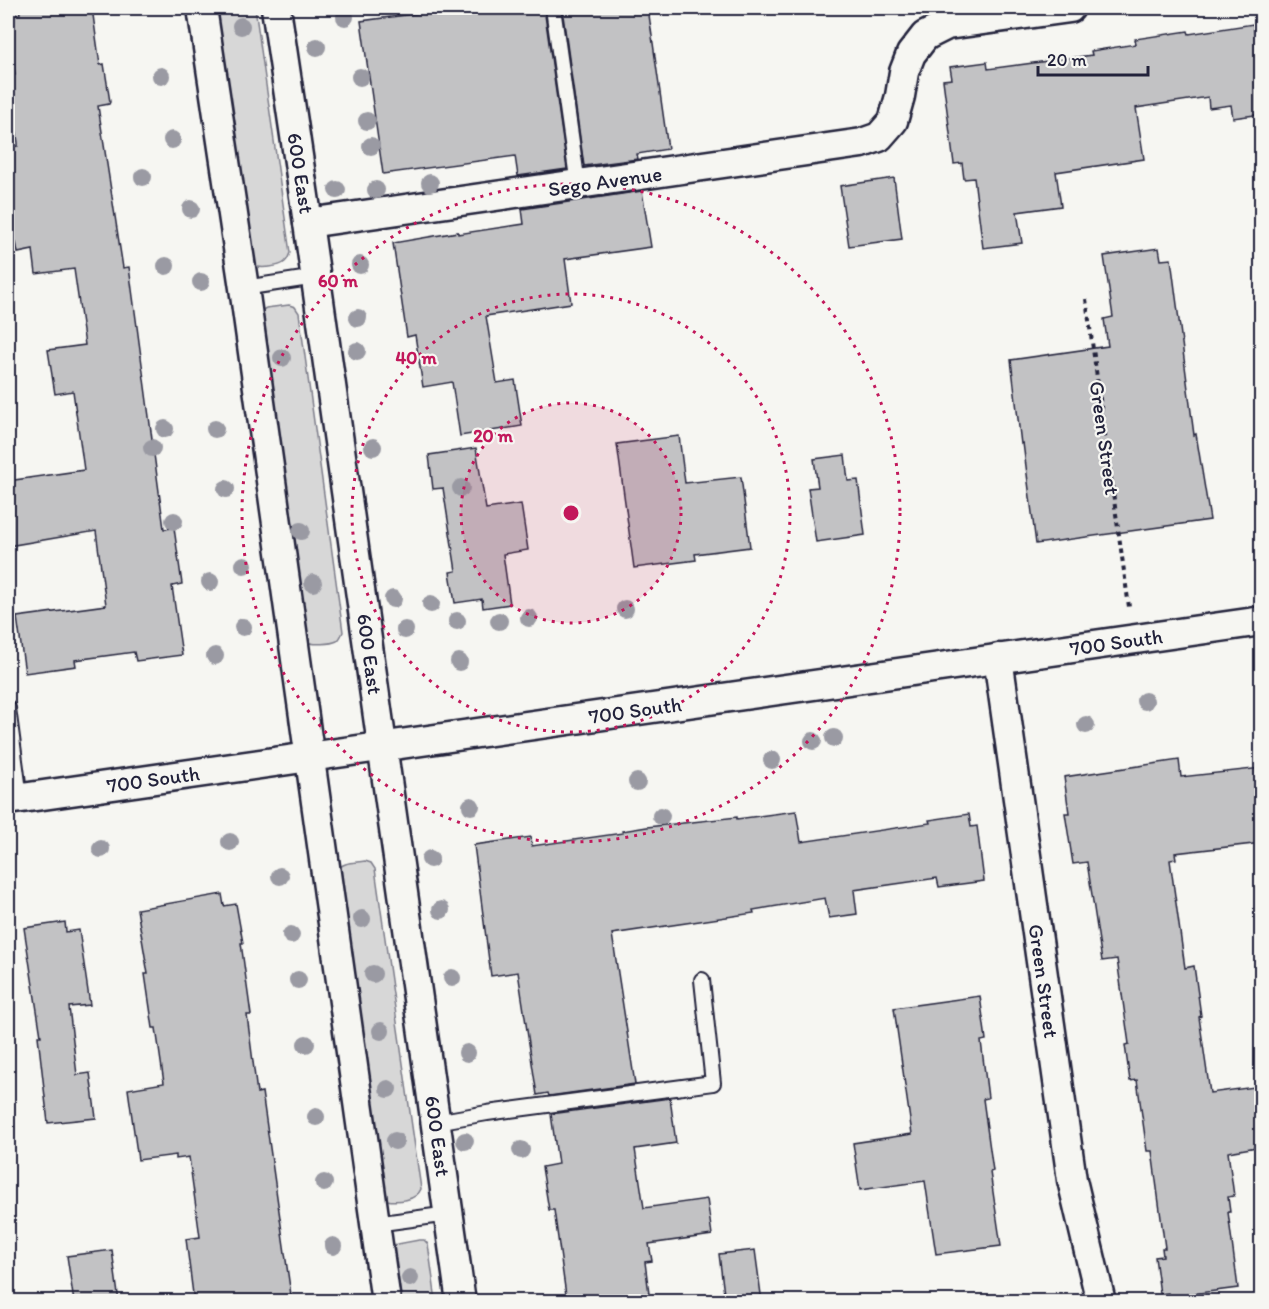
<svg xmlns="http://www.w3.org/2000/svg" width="1269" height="1309" font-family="Itim,sans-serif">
  <rect width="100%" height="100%" fill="#f6f6f2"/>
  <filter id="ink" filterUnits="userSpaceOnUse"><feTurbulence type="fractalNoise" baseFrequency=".0167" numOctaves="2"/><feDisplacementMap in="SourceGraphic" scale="12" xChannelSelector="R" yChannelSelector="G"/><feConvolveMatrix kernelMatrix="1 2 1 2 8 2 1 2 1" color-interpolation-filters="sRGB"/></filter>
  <g filter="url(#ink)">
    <g fill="#d7d7d7" stroke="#7c7c89" stroke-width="1.5">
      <path d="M215 8H255L290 253C288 257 288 260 285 262 279 267 261 269 254 266Z"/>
      <path d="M289 305 295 307 299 313 343 632C341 636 340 639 337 641 331 644 313 645 307 642L261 311 266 308Z"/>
      <path d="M365 861 371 863 375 869 421 1189C416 1201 398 1202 386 1200L336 871C343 861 354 863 365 861Z"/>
      <polygon points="419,1240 424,1240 428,1244 436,1301 398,1301 392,1245"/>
    </g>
    <g fill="#c2c2c4" stroke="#22223b" stroke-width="1.5">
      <polygon points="19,8 92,8 100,65 104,64 110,102 109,104 98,106 123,268 129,267 164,529 174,528 182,584 172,586 182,655 136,661 134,652 75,660 76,666 25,673 17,617 106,605 96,531 8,546 8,481 84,470 73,391 55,394 48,350 85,345 74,269 36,274 33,250 18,253 16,242 8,243 8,148 18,146 18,143 9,76 15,75 8,16 20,14"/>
      <polygon points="459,8 544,8 567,169 518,176 515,156 383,174 361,21"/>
      <polygon points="562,8 648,8 668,149 637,154 638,159 584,166"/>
      <polygon points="1253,24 1262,78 1262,114 1233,118 1231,105 1209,108 1208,97 1136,108 1144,159 1056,172 1061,206 1017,212 1022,243 983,248 974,178 964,179 962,163 954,164 943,80 952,79 950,67 987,62 988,69 1092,55 1091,51 1136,44 1135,39 1188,31 1189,34"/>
      <polygon points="894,178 902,239 849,246 840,186"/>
      <polygon points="642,191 651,247 565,259 571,303 486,316 497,383 515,380 522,426 460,436 452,382 423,387 415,335 407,337 393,243 458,232 458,234 524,224 522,209"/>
      <polygon points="1159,248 1161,260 1171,259 1194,435 1196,434 1210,520 1036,544 1023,443 1021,444 1011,360 1108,346 1104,319 1113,317 1104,256"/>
      <polygon points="679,436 685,483 741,477 750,547 695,554 696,560 634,568 617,444"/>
      <polygon points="476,448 486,509 521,504 528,550 503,554 510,604 483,608 482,599 455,603 450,572 456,571 443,488 433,489 429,455"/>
      <polygon points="845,455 848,481 858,480 865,535 816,542 808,488 818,487 814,459"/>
      <polygon points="1179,760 1181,777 1262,768 1262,843 1175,853 1176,859 1170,860 1185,968 1194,966 1201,1016 1199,1017 1210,1093 1262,1086 1262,1146 1228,1152 1234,1196 1228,1197 1230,1212 1228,1212 1238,1288 1168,1297 1168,1293 1160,1294 1155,1257 1163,1256 1162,1248 1165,1248 1152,1151 1147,1151 1137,1080 1130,1081 1125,1045 1129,1044 1117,959 1102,961 1087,862 1073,864 1065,813 1069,813 1064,777"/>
      <polygon points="796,811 801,842 930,823 929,820 969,814 971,827 977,826 984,881 939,887 937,878 854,890 857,914 829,918 825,898 753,910 754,913 612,934 635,1084 549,1096 548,1093 537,1095 518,972 491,976 474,845 531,837 532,846 623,833 622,831 647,827 737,817 737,819"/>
      <polygon points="222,894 224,906 236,904 243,943 241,943 251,1015 247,1015 257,1093 262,1092 292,1302 194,1302 186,1239 200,1237 189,1157 176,1159 176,1155 138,1160 128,1089 164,1083 156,1028 153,1028 145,974 148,974 137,909"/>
      <polygon points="65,922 66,932 79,930 90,1005 69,1007 77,1075 90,1073 96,1118 48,1123 38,1036 41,1036 24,928"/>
      <polygon points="980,996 986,1040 981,1041 988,1098 983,1099 993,1171 990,1172 1001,1246 936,1254 925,1181 860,1190 853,1143 912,1134 894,1008"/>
      <polygon points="670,1098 676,1143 635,1149 644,1208 707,1199 712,1235 649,1244 652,1261 645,1262 650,1302 567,1302 554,1210 549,1210 542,1167 558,1164 551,1114"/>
      <polygon points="112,1250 119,1302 74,1302 67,1256"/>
      <polygon points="755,1250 762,1302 725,1302 719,1254"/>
    </g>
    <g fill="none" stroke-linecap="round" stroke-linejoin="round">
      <g stroke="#22223b" stroke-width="18">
        <g id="lane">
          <polyline points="553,8 578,185"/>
          <polyline points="244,288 316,277"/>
          <polyline points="8,708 20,798"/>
          <polyline points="436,1122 487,1113 713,1083 702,980"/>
          <polyline points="375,1224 449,1214"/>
        </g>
      </g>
      <g stroke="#22223b" stroke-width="33">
        <g id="street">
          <polyline points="202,8 244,288 386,1302"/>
          <polyline points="276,8 308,223 461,1302"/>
          <polyline points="308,223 862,143 879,137 893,121 900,96 904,72 911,54 925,36 947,25 1070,8"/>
          <polyline points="998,658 1072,1180 1101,1302"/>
          <polyline points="8,800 1262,621"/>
        </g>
      </g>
      <polyline stroke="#22223b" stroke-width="4" stroke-dasharray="4.5 4.5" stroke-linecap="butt" points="1086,299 1129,607"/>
      <use href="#lane" stroke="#f6f6f2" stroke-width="14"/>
      <use href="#street" stroke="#f6f6f2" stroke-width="28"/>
    </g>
    <g fill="#9a9aa3">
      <circle cx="345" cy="17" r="9"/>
      <circle cx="241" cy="26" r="9"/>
      <circle cx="317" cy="47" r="9"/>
      <circle cx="161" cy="76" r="9"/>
      <circle cx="360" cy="77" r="9"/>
      <circle cx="367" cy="121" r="9"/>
      <circle cx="172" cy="140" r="9"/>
      <circle cx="371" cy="146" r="9"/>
      <circle cx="143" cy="177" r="9"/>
      <circle cx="430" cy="183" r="9"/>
      <circle cx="337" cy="190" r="9"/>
      <circle cx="376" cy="190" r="9"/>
      <circle cx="191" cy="209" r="9"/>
      <circle cx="360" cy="265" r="9"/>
      <circle cx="166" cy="266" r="9"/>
      <circle cx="201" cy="282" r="9"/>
      <circle cx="358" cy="318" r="9"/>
      <circle cx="357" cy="351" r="9"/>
      <circle cx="282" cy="358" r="9"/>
      <circle cx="165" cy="429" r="9"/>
      <circle cx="215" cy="429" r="9"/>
      <circle cx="373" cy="447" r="9"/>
      <circle cx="152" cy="448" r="9"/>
      <circle cx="461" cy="488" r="9"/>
      <circle cx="226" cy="489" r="9"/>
      <circle cx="174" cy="521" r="9"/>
      <circle cx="301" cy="531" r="9"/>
      <circle cx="244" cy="565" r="9"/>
      <circle cx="210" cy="582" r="9"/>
      <circle cx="313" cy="583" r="9"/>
      <circle cx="393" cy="599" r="9"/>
      <circle cx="431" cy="604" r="9"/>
      <circle cx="625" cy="609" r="9"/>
      <circle cx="529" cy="618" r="9"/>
      <circle cx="457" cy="621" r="9"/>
      <circle cx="499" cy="621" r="9"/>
      <circle cx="243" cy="627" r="9"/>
      <circle cx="405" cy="630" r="9"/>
      <circle cx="215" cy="656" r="9"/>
      <circle cx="459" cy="662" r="9"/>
      <circle cx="1145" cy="701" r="9"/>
      <circle cx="1086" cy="725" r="9"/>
      <circle cx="834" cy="738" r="9"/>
      <circle cx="813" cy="741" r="9"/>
      <circle cx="772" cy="760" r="9"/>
      <circle cx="637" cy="782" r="9"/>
      <circle cx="471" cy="806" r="9"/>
      <circle cx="661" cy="816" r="9"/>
      <circle cx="230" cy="842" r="9"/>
      <circle cx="101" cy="849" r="9"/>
      <circle cx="430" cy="859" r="9"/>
      <circle cx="280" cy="876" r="9"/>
      <circle cx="441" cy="910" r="9"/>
      <circle cx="362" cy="919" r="9"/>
      <circle cx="291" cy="935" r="9"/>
      <circle cx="373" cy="974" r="9"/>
      <circle cx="452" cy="978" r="9"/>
      <circle cx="298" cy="980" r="9"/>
      <circle cx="381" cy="1031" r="9"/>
      <circle cx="306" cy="1044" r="9"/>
      <circle cx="467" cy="1053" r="9"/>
      <circle cx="388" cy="1089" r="9"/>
      <circle cx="316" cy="1117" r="9"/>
      <circle cx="395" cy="1141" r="9"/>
      <circle cx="465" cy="1141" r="9"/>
      <circle cx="521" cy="1150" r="9"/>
      <circle cx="324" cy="1183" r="9"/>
      <circle cx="333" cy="1246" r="9"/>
      <circle cx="410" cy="1278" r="9"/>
    </g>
  </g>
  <circle cx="571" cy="513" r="110" fill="#c2185b" fill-opacity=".12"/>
  <g fill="none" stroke="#c2185b" stroke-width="3" stroke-dasharray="3 6">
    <circle cx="571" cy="513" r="110"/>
    <circle cx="571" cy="513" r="219"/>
    <circle cx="571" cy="513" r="329"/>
  </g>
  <g text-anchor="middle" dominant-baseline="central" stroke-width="4.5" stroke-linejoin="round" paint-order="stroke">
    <g font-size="21" fill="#22223b" stroke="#f6f6f2">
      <text transform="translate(301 173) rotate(81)">600 East</text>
      <text transform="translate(605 181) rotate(-8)">Sego Avenue</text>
      <text transform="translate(1105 438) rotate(82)">Green Street</text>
      <text transform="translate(1116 642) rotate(-8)">700 South</text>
      <text transform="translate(370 654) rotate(82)">600 East</text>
      <text transform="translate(635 710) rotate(-8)">700 South</text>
      <text transform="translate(153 779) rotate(-8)">700 South</text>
      <text transform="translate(1044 981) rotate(82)">Green Street</text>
      <text transform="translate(438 1136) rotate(82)">600 East</text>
    </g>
  </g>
  <circle cx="571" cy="513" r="9" fill="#c2185b" stroke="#f6f6f2" stroke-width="3"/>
  <g font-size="18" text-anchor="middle" font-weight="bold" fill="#c2185b" stroke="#f6f6f2" stroke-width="4.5" stroke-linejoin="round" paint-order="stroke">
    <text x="338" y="287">60 m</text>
    <text x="416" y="364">40 m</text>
    <text x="493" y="442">20 m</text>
  </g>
  <rect width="1269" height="1309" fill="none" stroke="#f6f6f2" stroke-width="30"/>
  <rect x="15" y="15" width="1239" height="1279" fill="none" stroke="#22223b" stroke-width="2" filter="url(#ink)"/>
  <path d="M1038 66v9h110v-9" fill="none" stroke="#22223b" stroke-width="3"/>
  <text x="1047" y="66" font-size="18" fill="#22223b" stroke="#f6f6f2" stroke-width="4.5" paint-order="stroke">20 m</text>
</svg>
